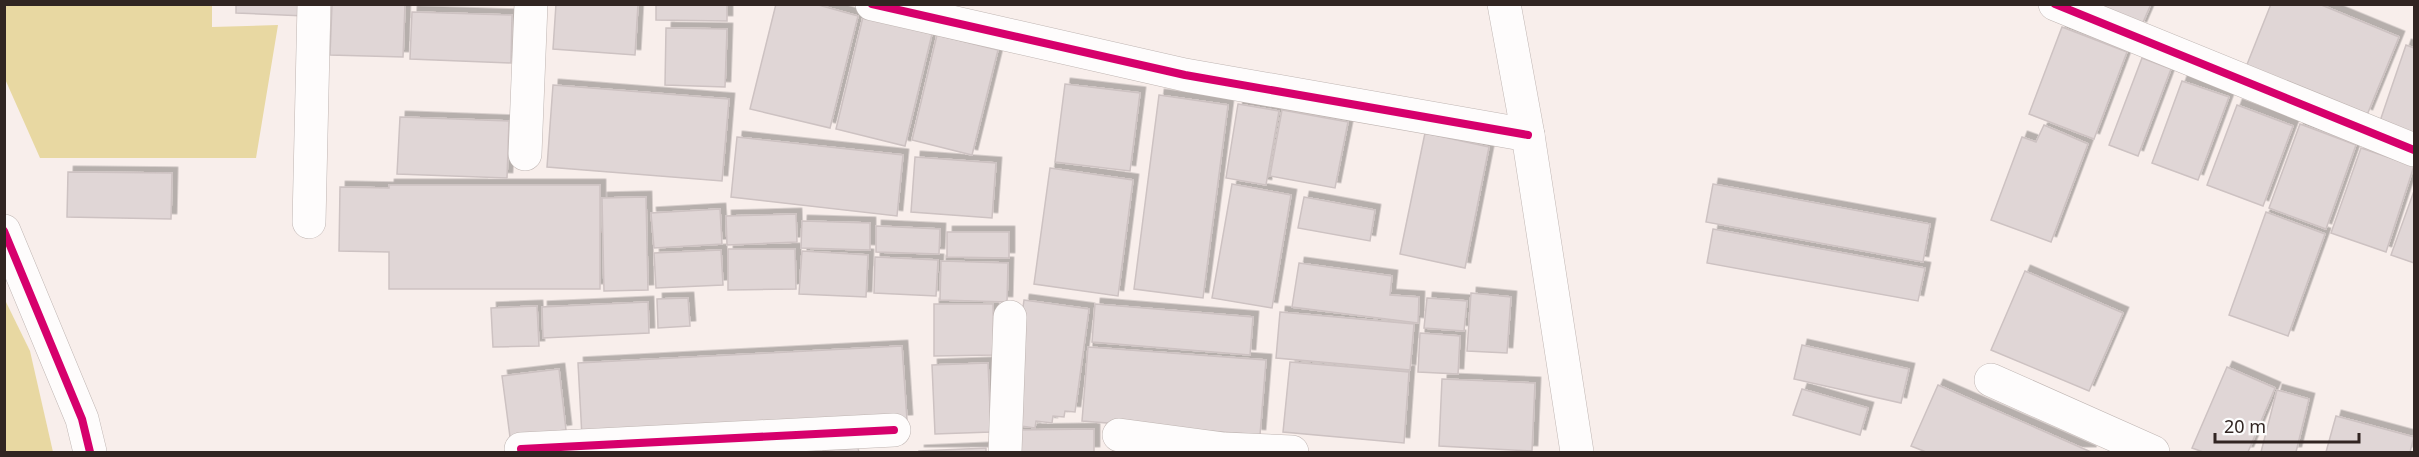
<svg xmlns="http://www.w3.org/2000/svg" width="2419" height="457" font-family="'Noto Sans',sans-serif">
  <defs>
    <filter id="shadow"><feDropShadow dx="5.5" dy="-5.5" stdDeviation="0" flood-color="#0004"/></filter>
  </defs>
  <rect width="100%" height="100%" fill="#f8eeeb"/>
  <g fill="#e8d8a2">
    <polygon points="4,5 212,5 212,27 278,25 256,158 40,158 5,79"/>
    <polygon points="5,300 30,351 53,452 5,452"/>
  </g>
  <g fill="#e0d6d6" stroke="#cdc2c2" stroke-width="1.5" filter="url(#shadow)">
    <polygon points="236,4 305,4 305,16 236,13"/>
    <polygon points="332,4 405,4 403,57 330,55"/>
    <polygon points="556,4 638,4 635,55 553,49"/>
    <polygon points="656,4 727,4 727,21 656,20"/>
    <polygon points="776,4 815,4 858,16 830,128 750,109"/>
    <polygon points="2084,4 2151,4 2141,27"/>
    <polygon points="2271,4 2319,4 2399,37 2367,115 2246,67"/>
    <polygon points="412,12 512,15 511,63 410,59"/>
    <polygon points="863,17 932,34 905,146 836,129"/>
    <polygon points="2062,27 2127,52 2094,139 2029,114"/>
    <polygon points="666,28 727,29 725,87 665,85"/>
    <polygon points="937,35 998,50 972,155 912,140"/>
    <polygon points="2406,45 2414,48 2414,136 2379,124"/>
    <polygon points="2142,58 2171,69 2138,156 2109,145"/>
    <polygon points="2182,81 2229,97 2198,180 2152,163"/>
    <polygon points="1065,84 1140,93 1130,171 1055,162"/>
    <polygon points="553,85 729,99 722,181 547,167"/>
    <polygon points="1159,95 1228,105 1203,298 1134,289"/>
    <polygon points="1238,104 1279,111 1266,185 1226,178"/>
    <polygon points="2237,105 2293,126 2263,206 2207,185"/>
    <polygon points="1282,110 1348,122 1335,188 1270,176"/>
    <polygon points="400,117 509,121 507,178 397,174"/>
    <polygon points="2300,124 2356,145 2326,229 2269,208"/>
    <polygon points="2044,125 2088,144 2051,242 1991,220 2022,137 2036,142"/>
    <polygon points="1425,133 1489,147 1465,268 1400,254"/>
    <polygon points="737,137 903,155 897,216 731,197"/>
    <polygon points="2361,148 2414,166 2386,252 2331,233"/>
    <polygon points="915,157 996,163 992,218 911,212"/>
    <polygon points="1050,168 1133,180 1118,296 1034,284"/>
    <polygon points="68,172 172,173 171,219 67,217"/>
    <polygon points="1232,184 1291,195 1272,308 1212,298"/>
    <polygon points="1713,184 1930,224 1923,262 1706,222"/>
    <polygon points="389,185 600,185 600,289 389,289 389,252 339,251 340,187 389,188"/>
    <polygon points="2414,191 2414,263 2391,255"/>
    <polygon points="646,197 648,290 604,291 602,198"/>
    <polygon points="1304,197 1375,210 1370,241 1298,228"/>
    <polygon points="720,209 722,244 654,248 651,213"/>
    <polygon points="2266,212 2325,234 2288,336 2229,315"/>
    <polygon points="796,214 797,242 727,245 726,216"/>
    <polygon points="802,221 870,223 870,250 801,248"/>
    <polygon points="876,226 940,229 939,254 876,252"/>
    <polygon points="1713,229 1925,268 1918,301 1707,263"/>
    <polygon points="947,232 1009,232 1009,258 947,257"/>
    <polygon points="728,249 795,249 796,289 728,290"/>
    <polygon points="721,250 723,285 656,288 654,253"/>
    <polygon points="802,251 868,255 866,297 799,294"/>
    <polygon points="875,257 938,260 936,296 874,293"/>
    <polygon points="941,261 1008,263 1007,302 940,300"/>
    <polygon points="1299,263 1392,276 1390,295 1419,297 1418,323 1292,307"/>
    <polygon points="2025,271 2123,313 2089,391 1991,350"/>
    <polygon points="1471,293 1511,297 1507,353 1467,351"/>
    <polygon points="688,298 690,326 658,328 657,299"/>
    <polygon points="1427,298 1467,301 1464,331 1424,328"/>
    <polygon points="1024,300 1089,309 1075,412 1065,411 1064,417 1053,416 1052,423 1036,421 1035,428 1007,424"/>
    <polygon points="648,302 649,333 543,338 542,307"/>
    <polygon points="934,304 993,304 994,355 934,356"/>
    <polygon points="1095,304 1253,317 1250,355 1092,342"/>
    <polygon points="537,306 539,346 493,347 491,308"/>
    <polygon points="1280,312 1414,324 1410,370 1276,358"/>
    <polygon points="1420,333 1460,336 1458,374 1418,372"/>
    <polygon points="1802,345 1909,369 1901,403 1794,379"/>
    <polygon points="902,346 907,420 582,437 578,363"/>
    <polygon points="1088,347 1266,360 1260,435 1082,421"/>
    <polygon points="1290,362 1409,372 1404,443 1283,432"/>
    <polygon points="988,363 991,432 935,434 932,365"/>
    <polygon points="2227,367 2275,388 2248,452 2203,452 2192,448"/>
    <polygon points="559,369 566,430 510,437 502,376"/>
    <polygon points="1442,379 1535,383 1532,451 1439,446"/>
    <polygon points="1938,385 2091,452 1926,452 1911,446"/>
    <polygon points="1802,389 1868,408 1860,435 1793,415"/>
    <polygon points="2277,390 2309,399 2296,452 2261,452"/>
    <polygon points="2336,416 2414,437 2410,452 2326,452"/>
    <polygon points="1094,429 1094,452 1014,452 1014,430"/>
    <polygon points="858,448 859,452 823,452 823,450"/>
    <polygon points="986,448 986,452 919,452 919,451"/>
  </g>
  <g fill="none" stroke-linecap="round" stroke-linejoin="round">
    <g stroke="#bfb5b2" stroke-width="34">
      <g id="street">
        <polyline points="872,4 1185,75 1528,135"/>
        <polyline points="1504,4 1528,135 1577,452"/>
        <polyline points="2055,4 2414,150"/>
        <polyline points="525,154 531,4"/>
        <polyline points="309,222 314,4"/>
        <polyline points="4,231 82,419 90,452"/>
        <polyline points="1991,380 2153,452"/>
        <polyline points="1119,435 1224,449 1292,452"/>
        <polyline points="521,449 894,430"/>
        <polyline points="1005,452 1010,317"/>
      </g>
    </g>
    <use href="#street" stroke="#fefcfc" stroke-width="33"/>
    <g stroke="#fcfcfc" stroke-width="11">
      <g id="cycleway">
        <polyline points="872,4 1185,75 1528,135"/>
        <polyline points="2055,4 2414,150"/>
        <polyline points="4,231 82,419 90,452"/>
        <polyline points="521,449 894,430"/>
      </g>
    </g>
    <use href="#cycleway" stroke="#d6006c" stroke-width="8"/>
  </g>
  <rect width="2419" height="457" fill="none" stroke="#312522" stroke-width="12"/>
  <path d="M2215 433v9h144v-9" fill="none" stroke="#312522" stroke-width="3"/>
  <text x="2224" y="433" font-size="18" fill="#312522" stroke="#fcfcfc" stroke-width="4.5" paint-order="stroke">20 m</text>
</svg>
